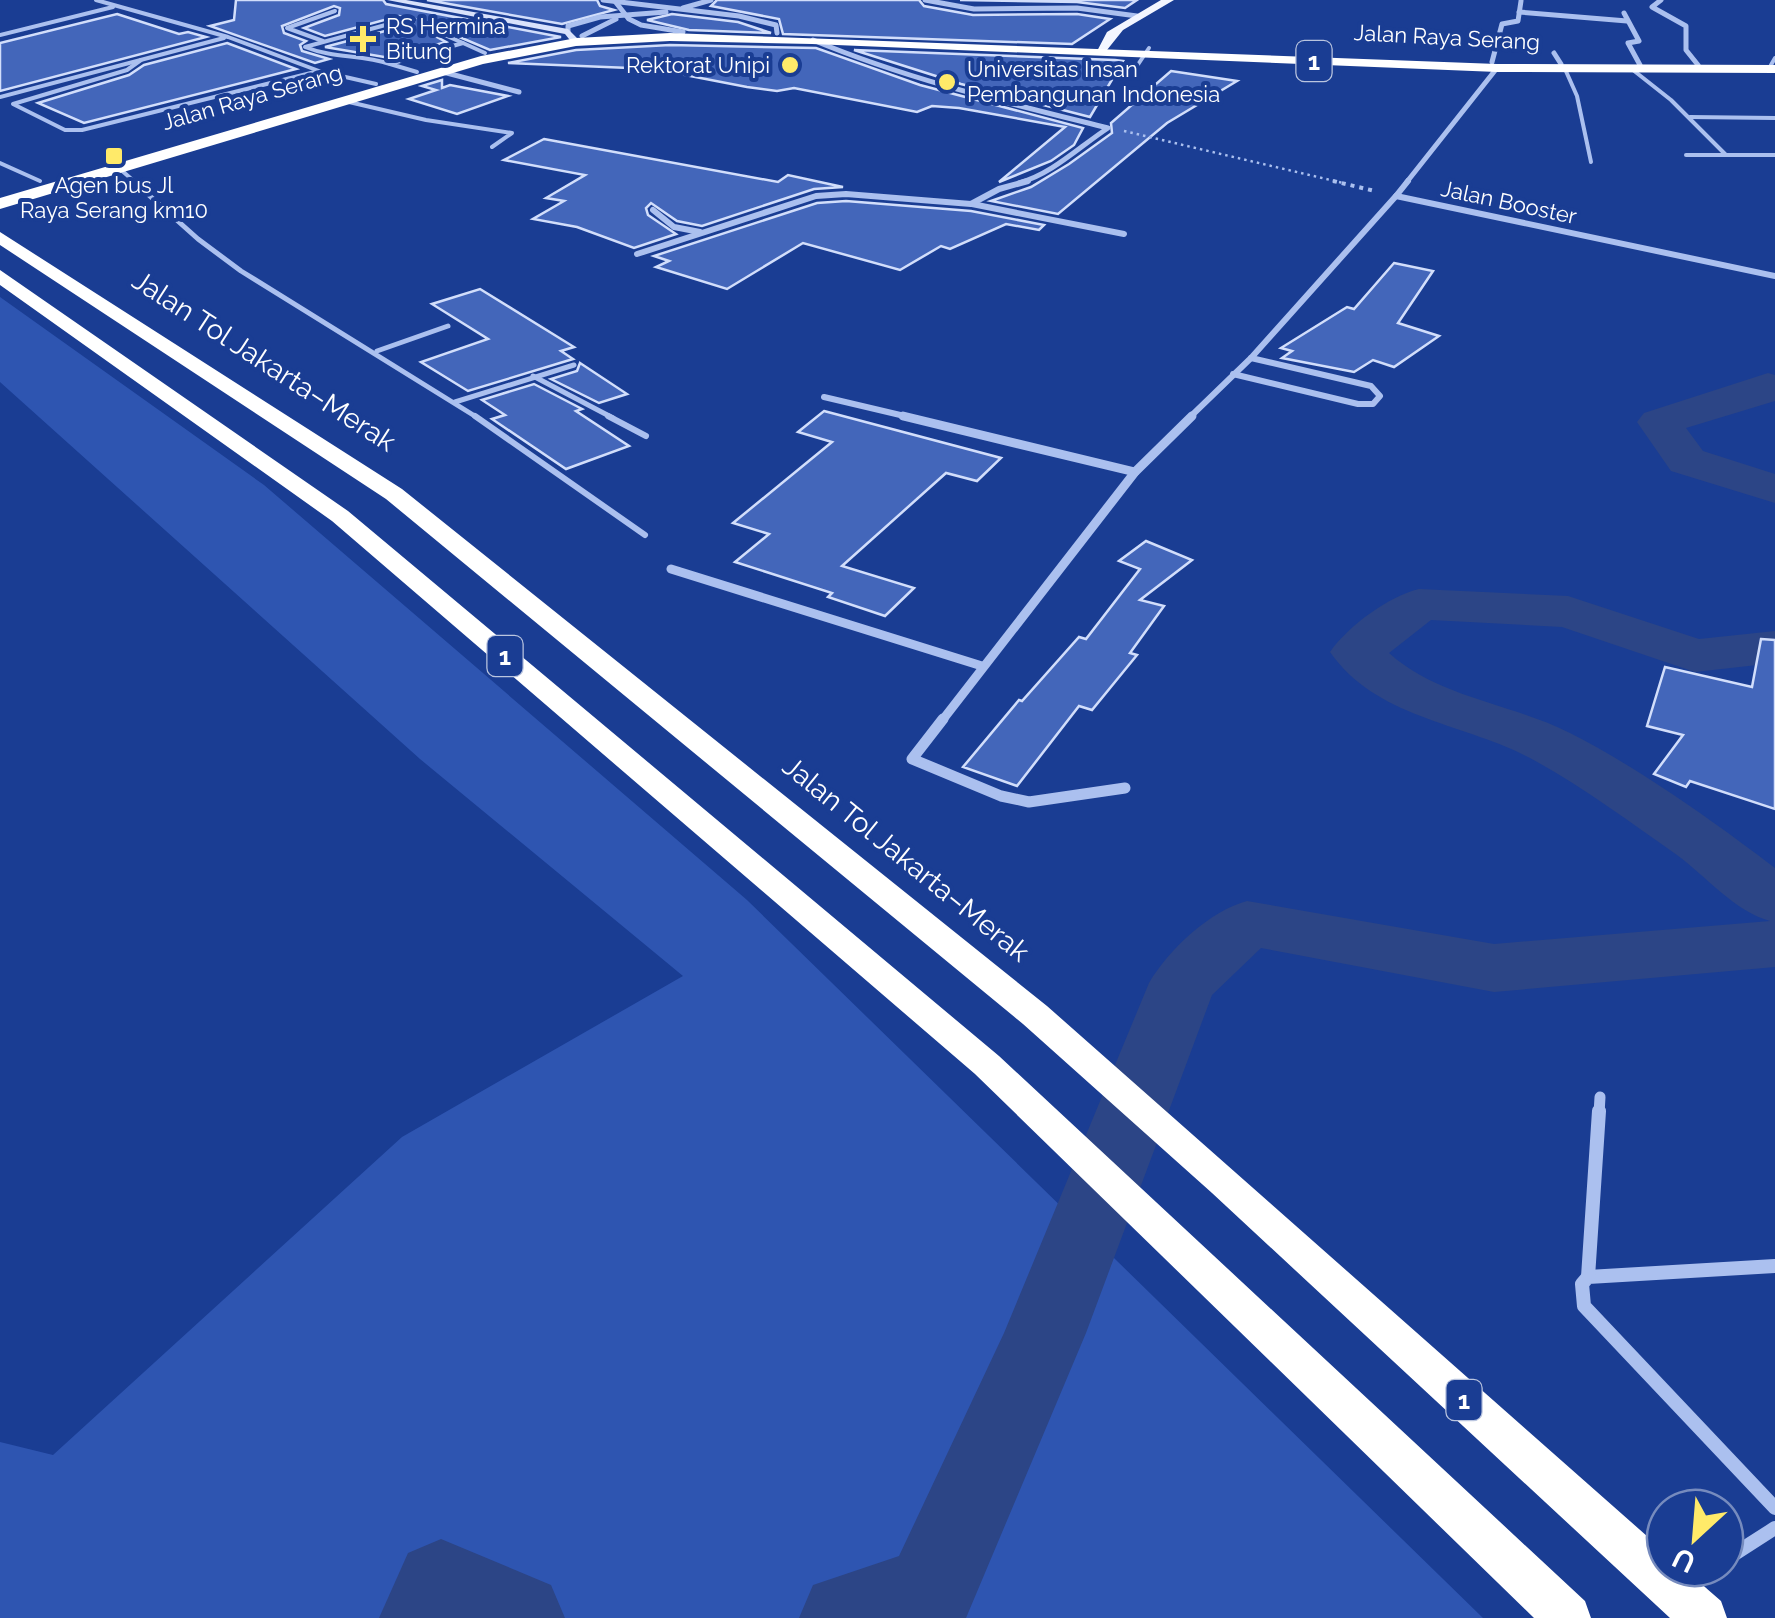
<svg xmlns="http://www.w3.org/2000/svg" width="1775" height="1618" font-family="Raleway,sans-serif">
  <rect width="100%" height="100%" fill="#1a3d93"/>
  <polygon fill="#2e55b1" points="0,297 264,485 747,900 1483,1618 0,1618 0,1442 53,1455 402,1137 683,976 420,759 0,382"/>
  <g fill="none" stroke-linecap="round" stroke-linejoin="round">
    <g fill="#2c4586" fill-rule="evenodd">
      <polygon points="1768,373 1775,375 1775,401 1686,428 1703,451 1775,474 1775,503 1671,471 1637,422 1644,413"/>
      <path d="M1419 589 1568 596 1699 639 1775 631V663L1695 672 1562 627 1431 620 1389 653C1439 698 1511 703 1570 733 1637 767 1715 822 1775 868V967L1494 992 1261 948 1212 995 1086 1333 966 1618H799L813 1585 899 1556 1004 1333 1149 983C1169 949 1210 911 1247 901L1494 944 1770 921C1734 911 1707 877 1677 855 1630 822 1580 785 1530 758 1462 722 1377 719 1330 652 1348 626 1389 596 1419 589Z"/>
      <polygon points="441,1539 551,1585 565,1618 379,1618 408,1553"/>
    </g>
  </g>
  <g fill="#4366ba" stroke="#d2defb" stroke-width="2.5">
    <polygon points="236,0 383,0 386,4 561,37 490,50 438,28 435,36 446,42 390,58 325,47 400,27 412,28 415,19 399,16 325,36 304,28 339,15 340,8 334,6 282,26 284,33 306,41 300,45 302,51 329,59 315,63 210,26 234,20"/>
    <polygon points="427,0 597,0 600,6 614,10 562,24"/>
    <polygon points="717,0 919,0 924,6 973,15 1077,14 1110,19 1072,44 783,34 779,19 711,6"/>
    <polygon points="960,0 1137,0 1125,8 1077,2"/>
    <polygon points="117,14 179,34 188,32 206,37 0,91 0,43"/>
    <polygon points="672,14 738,22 771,33 689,30 647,20"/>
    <polygon points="227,43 296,69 84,123 38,103 129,75 144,65"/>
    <polygon points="670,45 816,48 920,85 1083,128 1074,145 1051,161 999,182 1065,127 959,108 932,106 917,112 794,88 777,91 747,87 654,69 508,63 576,50"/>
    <polygon points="854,50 1115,60 1123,61 1090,117 961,84"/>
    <polygon points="1171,71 1237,81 1167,123 1058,214 991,201 1031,187 1069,164 1112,133 1111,123"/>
    <polygon points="442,80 442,88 450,85 508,96 457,114 409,99 436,90 422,86"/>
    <polygon points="544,139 778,182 788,175 843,187 814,189 702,226 677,221 651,203 646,208 648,215 676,234 634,248 577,227 533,219 564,201 546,198 585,175 504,160"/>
    <polygon points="846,201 971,211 1044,225 1039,230 1006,224 950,249 941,246 900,270 803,243 727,289 656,267 669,261 654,256 817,203"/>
    <polygon points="1394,263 1433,271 1398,323 1439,336 1394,367 1373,360 1354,372 1282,358 1292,351 1281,348 1347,307 1354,309"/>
    <polygon points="480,289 574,347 561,351 573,359 468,391 421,362 488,339 432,304"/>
    <polygon points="580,363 627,394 599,403 551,379 577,371"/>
    <polygon points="534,384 582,409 576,411 629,446 566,469 492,419 505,415 482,400"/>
    <polygon points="824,411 1001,458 977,481 946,473 842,566 914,588 885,616 828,597 832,593 735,562 769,534 733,523 832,442 798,432"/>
    <polygon points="1146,541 1192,560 1140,600 1164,606 1130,653 1137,655 1092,710 1079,706 1017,786 963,767 1019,700 1022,701 1079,637 1086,639 1140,569 1119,561"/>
    <polygon points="1761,639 1775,640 1775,809 1690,781 1686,787 1654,774 1683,735 1647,726 1665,667 1752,687"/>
  </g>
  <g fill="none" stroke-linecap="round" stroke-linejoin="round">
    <polyline stroke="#3c5aa3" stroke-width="14" stroke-dasharray="14 8" stroke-linecap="butt" points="1693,1595 1715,1568"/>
    <polyline stroke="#abc0ef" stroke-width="2.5" stroke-dasharray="2.5 4" stroke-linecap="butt" points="1124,131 1343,183"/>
    <polyline stroke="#abc0ef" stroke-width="4" stroke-dasharray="4 5" stroke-linecap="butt" points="1333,181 1375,191"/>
    <g stroke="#abc0ef" stroke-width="4">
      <polyline points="96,0 228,37 319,71 376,84"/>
      <polyline points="440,33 463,43"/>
      <polyline points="0,35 113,7"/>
      <polyline points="323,41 287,28 335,11"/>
      <polyline points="141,60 127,70 13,104 65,130 82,130 319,71"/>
      <path d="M390 64C360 54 335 59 305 47L400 21 411 23"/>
      <polyline points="1771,65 1775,58"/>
      <polyline points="1565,69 1577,96 1591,162"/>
      <polyline points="1633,70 1671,100 1726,155"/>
      <polyline points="417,72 390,64 463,43 485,53"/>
      <polyline points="1131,75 1149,48"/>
      <polyline points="0,97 224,38"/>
      <polyline points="349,102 426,120 512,133 492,147"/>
      <polyline points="1690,117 1775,118"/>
      <polyline points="1686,155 1775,155"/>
      <polyline points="0,163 40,181"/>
      <polyline points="120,169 136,183"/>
    </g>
    <g stroke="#abc0ef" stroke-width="5">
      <polyline points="133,181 198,239 241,271 478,418"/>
      <polyline points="377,351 448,326"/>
      <polyline points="533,376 613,418"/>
      <polyline points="455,402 574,365"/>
    </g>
    <g stroke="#abc0ef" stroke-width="6">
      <polyline points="475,416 645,535"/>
      <polyline points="608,416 646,436"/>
    </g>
    <g stroke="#abc0ef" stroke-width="5">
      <polyline points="603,0 739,16 776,25 777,33"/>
      <polyline points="925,0 974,9 1077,8 1137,16"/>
      <polyline points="1661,0 1652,7 1686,26 1686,50 1698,65"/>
      <polyline points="683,8 711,0"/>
      <polyline points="1519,12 1627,21"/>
      <polyline points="1624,13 1639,41 1628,43 1640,65"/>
      <polyline points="629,19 641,25 683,32"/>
      <polyline points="568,32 568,26 600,17 666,12"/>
      <polyline points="582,36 616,19"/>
      <path d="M813 40C909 80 1008 103 1108 128 1079 147 1052 174 1019 183"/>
      <polyline points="1554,53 1561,64"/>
      <polyline points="1492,62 1502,24 1518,21 1521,1"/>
      <polyline points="443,72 519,92"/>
      <polyline points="1406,183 1497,68"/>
    </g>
    <g stroke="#abc0ef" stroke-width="6">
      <polyline points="1408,181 1396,196 1775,276"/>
      <polyline points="972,204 1124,234"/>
      <polyline points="653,210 674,227 700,232"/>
      <polyline points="637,254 816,196 846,194 971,204 999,189 1028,181"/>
      <polyline points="1233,374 1358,404 1373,404 1380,396 1371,386 1251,358"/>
      <polyline points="824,397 913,418"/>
      <polyline points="1189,418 1251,358 1396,196"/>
    </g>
    <g stroke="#abc0ef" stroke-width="9">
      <polyline points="903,416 1135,472"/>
      <polyline points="671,569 982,666"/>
      <polyline points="941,722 1135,472 1192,416"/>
    </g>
    <g stroke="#abc0ef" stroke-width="11">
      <polyline points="943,719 912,759 1001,796 1029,802 1125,788"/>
      <polyline points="1599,1114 1600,1097"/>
    </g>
    <g stroke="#abc0ef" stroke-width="14">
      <polyline points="1775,1266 1588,1277 1582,1284 1584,1306 1775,1508"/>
      <polyline points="1588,1277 1599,1111"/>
      <polyline points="1725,1560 1775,1528"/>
    </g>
    <polygon fill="#d9e2fb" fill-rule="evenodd" points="387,0 406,0 568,29 581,42 573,44 565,34"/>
    <polygon fill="#f3f6ff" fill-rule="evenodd" points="1161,0 1174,0 1123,30 1103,55 1095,55 1107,32"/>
    <g fill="#fff" fill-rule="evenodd">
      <polygon points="670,33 1497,64 1775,65 1775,73 1497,72 812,44 670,41 576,46 483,64 0,209 0,198 481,56 576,38"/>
      <polygon points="0,232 402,489 1047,1006 1665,1552 1665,1568 1683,1568 1721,1601 1727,1618 1670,1618 1212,1193 1023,1024 386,499 0,245"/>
      <polygon points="0,270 348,511 999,1056 1585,1601 1591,1618 1534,1618 975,1074 332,521 0,285"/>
    </g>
    <polyline stroke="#abc0ef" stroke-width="5" points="614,0 628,18"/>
  </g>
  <g fill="#ffea69" stroke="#1a3d93" stroke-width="4">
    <path d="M358 24h10v10h10v10h-10v10h-10v-10h-10v-10h10z"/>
    <circle cx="790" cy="65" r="10"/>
    <circle cx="947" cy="82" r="10"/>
    <rect x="104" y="146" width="20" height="20" rx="5"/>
  </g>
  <g text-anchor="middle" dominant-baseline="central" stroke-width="8" stroke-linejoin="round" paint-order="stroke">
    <g font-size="22" fill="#fff" stroke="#1a3d93" text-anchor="start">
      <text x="386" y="26">RS Hermina<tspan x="386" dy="25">Bitung</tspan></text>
      <text x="770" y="65" text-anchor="end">Rektorat Unipi</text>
      <text x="967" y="69">Universitas Insan<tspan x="967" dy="25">Pembangunan Indonesia</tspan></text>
      <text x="114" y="185" text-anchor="middle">Agen bus Jl<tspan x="114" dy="25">Raya Serang km10</tspan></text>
    </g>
    <g font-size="22" fill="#fff" stroke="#1a3d93">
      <text transform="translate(1447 37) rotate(3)">Jalan Raya Serang</text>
      <text transform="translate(252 97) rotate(-16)">Jalan Raya Serang</text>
      <text transform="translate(1509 202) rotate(12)">Jalan Booster</text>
    </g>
    <g fill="#1a3d93" stroke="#bac5df" stroke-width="2.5">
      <rect x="1296.5" y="41" width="35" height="40" rx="8"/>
      <rect x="487.5" y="636" width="35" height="40" rx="8"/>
      <rect x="1446.5" y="1380" width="35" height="40" rx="8"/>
    </g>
    <g font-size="25" font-weight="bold" fill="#fff">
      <text x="1314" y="61">1</text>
      <text x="505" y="656">1</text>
      <text x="1464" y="1400">1</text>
    </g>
    <g font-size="28" fill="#fff" stroke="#1a3d93">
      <text transform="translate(264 361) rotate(33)">Jalan Tol Jakarta–Merak</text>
      <text transform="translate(906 859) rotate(39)">Jalan Tol Jakarta–Merak</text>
    </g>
  </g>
  <g transform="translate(1695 1538) rotate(206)"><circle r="48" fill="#1a3d93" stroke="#768bbe" stroke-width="2.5"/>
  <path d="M0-8L18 38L0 25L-18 38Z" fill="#ffea69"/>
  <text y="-15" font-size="28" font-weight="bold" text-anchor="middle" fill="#ffffff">U</text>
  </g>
</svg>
